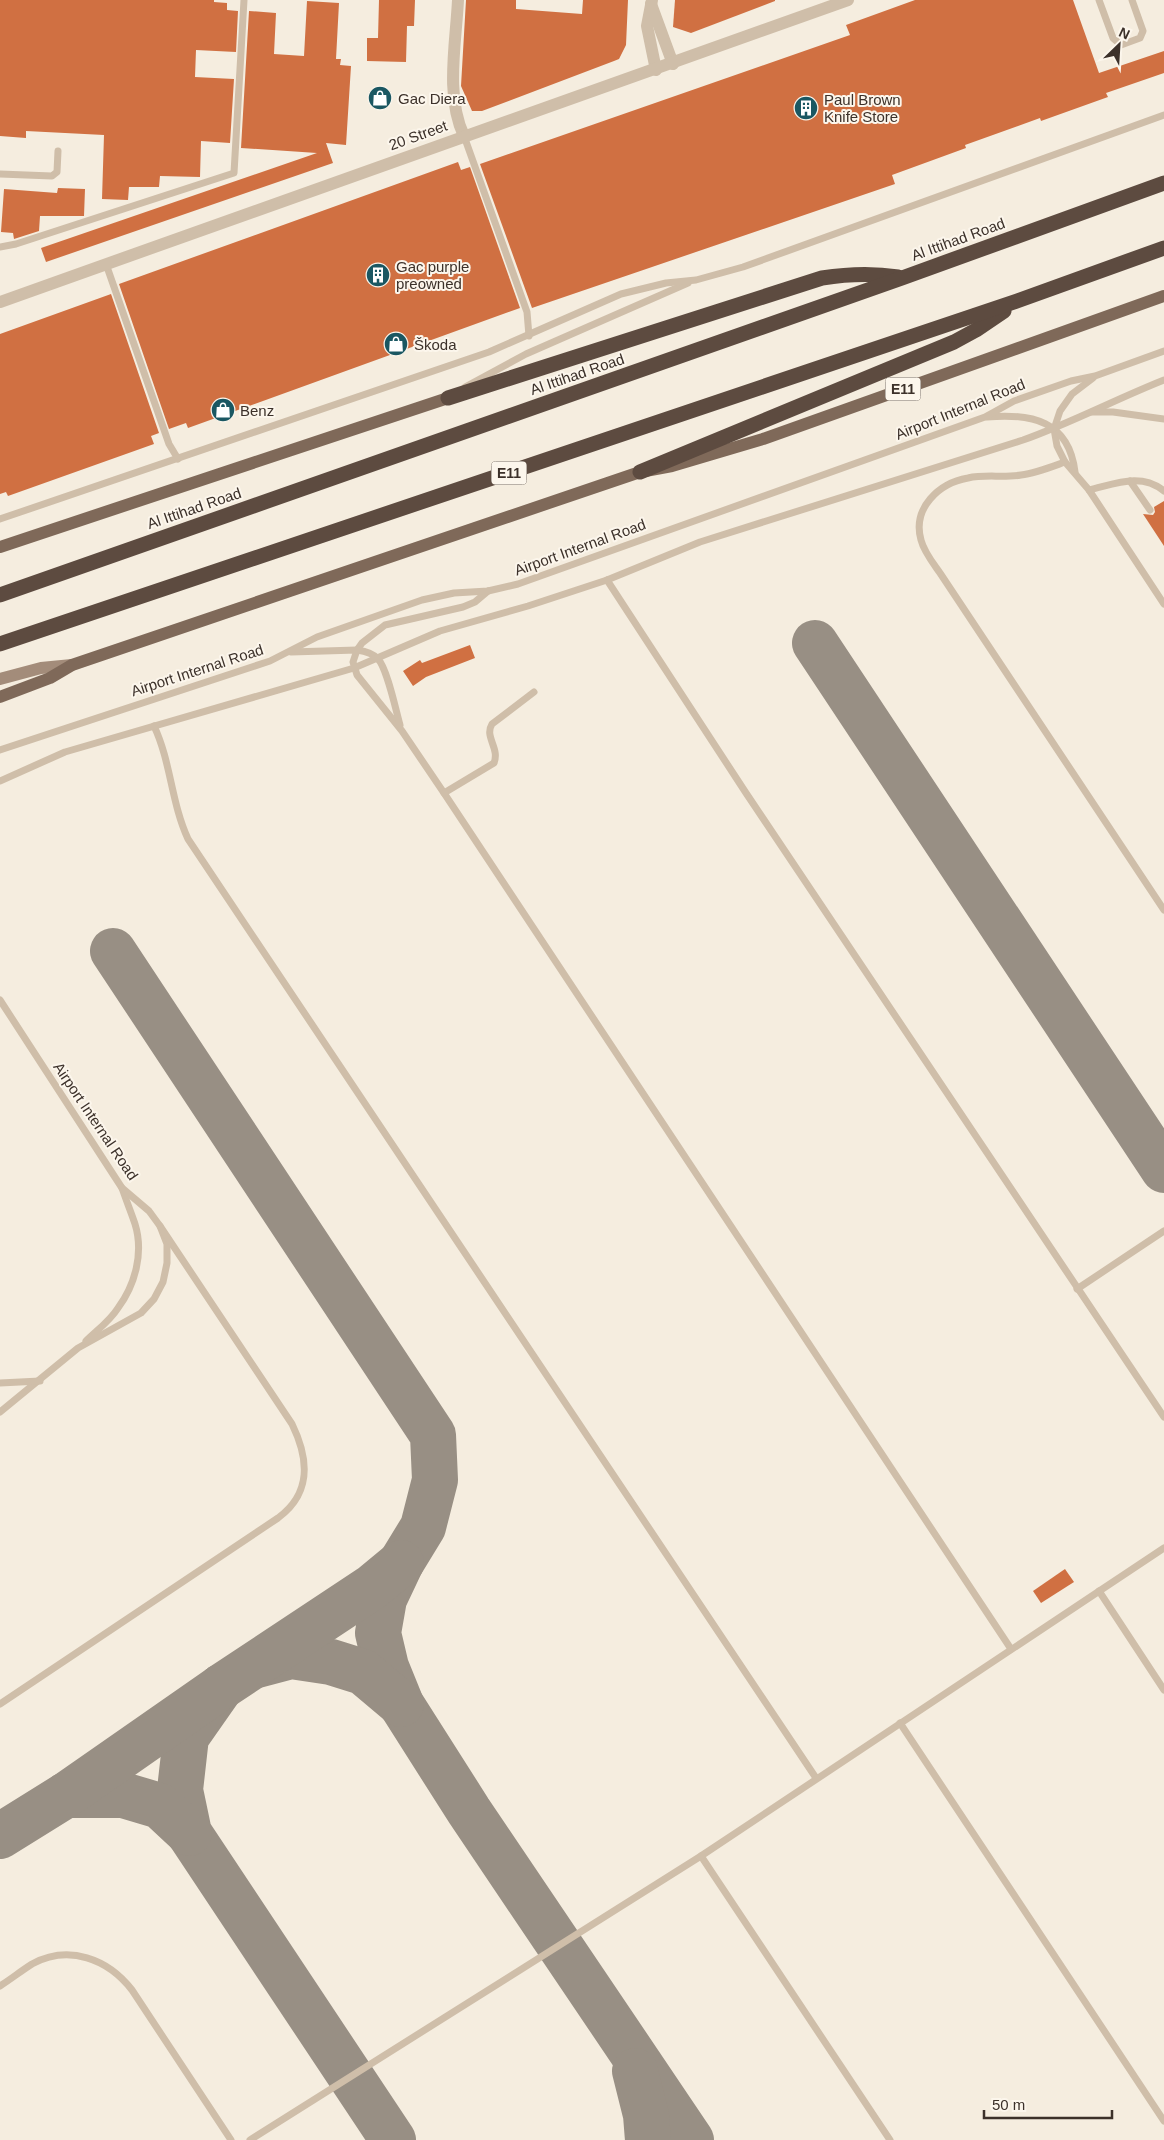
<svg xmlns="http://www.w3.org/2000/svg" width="1164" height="2140" font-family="Helvetica,sans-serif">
  <rect width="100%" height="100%" fill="#f5eddf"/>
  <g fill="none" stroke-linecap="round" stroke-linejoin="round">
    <g stroke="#988f84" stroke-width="46">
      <polyline points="815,643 1164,1170"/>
      <polyline points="113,951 433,1435 435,1480 423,1527 401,1563 384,1599 378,1633 386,1667 401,1704 469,1811 691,2140"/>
      <polyline points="257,1665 291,1656 331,1662 363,1672 401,1704"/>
      <polyline points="221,1687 186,1737 180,1790 189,1833 393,2140"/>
      <polyline points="66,1795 123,1795 160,1806 189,1833"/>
      <polyline points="0,1836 66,1795 221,1687 372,1587 401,1563"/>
      <polyline points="635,2071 646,2115 648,2140"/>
    </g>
  </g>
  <g fill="#d07042">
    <polygon points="0,0 214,0 214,2 227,3 227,10 238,11 236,52 196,50 195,77 234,79 230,143 201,141 200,177 160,176 159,187 129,187 128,200 102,199 104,135 26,131 26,138 0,136"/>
    <polygon points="379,0 415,0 414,26 407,26 406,62 367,61 367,38 378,38"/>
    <polygon points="466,0 516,0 516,9 582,14 583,0 628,0 626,45 619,59 614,61 482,111 472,111 461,86"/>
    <polygon points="675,0 775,0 775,1 691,33 673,27"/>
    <polygon points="915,0 1073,0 1099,73 1164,51 1164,73 1106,93 1108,97 1041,121 1040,118 965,145 966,148 892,175 895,184 532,308 480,164 850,35 846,25"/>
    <polygon points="307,1 339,3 336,59 341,59 340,65 351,66 346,145 326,143 333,163 46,262 41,248 317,153 241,148 249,11 276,13 274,54 304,56"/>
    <polygon points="458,162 461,170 470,167 520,308 188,428 186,423 169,429 119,284"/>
    <polygon points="58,188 85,189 84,216 40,216 39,231 14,239 13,233 1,232 4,189 57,193"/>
    <polygon points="111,294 159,433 151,436 154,444 8,496 6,492 0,494 0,334"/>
    <polygon points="1164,501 1164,546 1143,514 1153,515 1155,512 1154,507"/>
    <polygon points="470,645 475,658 426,677 413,686 403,671 420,660 422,663"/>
    <polygon points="1065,1569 1074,1582 1041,1603 1033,1591"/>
  </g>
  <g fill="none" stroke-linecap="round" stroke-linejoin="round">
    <g stroke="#cfbea9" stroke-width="7">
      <polyline points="1099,0 1113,38 1121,45 1140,38 1143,31 1132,0"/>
      <polyline points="464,136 527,312 529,336"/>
      <polyline points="0,174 52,176 57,172 58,151"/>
      <polyline points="0,247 16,244 234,173 244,0"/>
      <polyline points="106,264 169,444 178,459"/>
      <polyline points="1093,378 1072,394 1060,411 1054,429 1057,446 1065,462 1089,490 1164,604"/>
      <polyline points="465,387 526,354 688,283"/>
      <polyline points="1092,412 1113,412 1164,419"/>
      <path d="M987 417C1032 413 1069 421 1075 472"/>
      <path d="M1065 462C1051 467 1036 473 1021 475 1003 478 985 474 968 478 939 483 912 508 921 540 924 552 933 563 940 573L1164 910"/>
      <polyline points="1130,481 1150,510"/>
      <path d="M1089 490C1115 484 1141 472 1164 491"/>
      <polyline points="0,519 489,352 621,294 666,283 696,280 743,267 1164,115"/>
      <polyline points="607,580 746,793 1164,1417"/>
      <polyline points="488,591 475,602 463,607 385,625 362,643 357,650 353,662 357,675 402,731 444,793 1011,1649"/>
      <path d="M291 652 357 650C364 651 373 653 378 659 387 668 396 711 400 725"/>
      <path d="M154 726C171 762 171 802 188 839L816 1778"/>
      <polyline points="0,750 270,661 317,637 422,600 454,593 488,591 518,584 985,417 1014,401 1071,381 1095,376 1164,351"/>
      <path d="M0 781 65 752 354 668 440 631 528 606 607 580 700 542 1023 440C1071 423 1116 399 1164 380"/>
      <path d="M444 793 494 763C500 748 484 737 492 724L534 692"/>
      <polyline points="0,1000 122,1188 149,1211 160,1226 167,1244 167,1263 163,1282 154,1299 141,1313 78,1348 0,1412"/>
      <polyline points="1077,1289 1164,1231"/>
      <path d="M86 1341C96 1331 110 1321 118 1308 135 1285 144 1253 135 1224 131 1212 126 1200 122 1188"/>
      <polyline points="0,1383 40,1381"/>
      <polyline points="1099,1591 1164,1690"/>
      <path d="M0 1704 278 1518C312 1493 309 1459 292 1424L160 1226"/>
      <polyline points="900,1723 1164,2121"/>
      <polyline points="701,1856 890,2140"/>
      <path d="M0 1986C11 1979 21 1971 32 1964 69 1944 108 1959 132 1990L231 2140"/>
      <polyline points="250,2140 701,1856 1164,1548"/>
    </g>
    <g stroke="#cfbea9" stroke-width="12">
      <path d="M458 0C456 43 445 96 464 136"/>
      <polyline points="652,0 647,26 656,70"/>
      <polyline points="651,4 673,64"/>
      <polyline points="0,302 848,0"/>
    </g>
    <polyline stroke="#a38c7a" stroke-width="12" points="0,679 41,668 72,665"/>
    <g stroke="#7f6959" stroke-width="12">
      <polyline points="0,547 448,398"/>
      <polyline points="0,697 50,678 72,665 640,472 672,466 763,439 1164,296"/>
    </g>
    <g stroke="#5d4b40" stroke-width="15">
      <path d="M448 398 822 278C848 274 872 273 898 277"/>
      <polyline points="640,472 954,342 976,330 1004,311"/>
      <polyline points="0,595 902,278 1164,183"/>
      <polyline points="0,644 1017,301 1164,248"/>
    </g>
  </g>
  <defs>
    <g id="shop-disc" transform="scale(1.25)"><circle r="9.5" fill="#1a5762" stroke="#fcf6ec"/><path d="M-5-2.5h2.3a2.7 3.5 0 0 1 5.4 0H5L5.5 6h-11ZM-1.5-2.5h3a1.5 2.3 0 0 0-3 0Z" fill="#fff"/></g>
    <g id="building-disc" transform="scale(1.25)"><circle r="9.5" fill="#1a5762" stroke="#fcf6ec"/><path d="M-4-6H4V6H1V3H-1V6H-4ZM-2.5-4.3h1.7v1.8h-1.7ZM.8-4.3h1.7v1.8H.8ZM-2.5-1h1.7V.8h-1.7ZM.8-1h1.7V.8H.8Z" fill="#fff"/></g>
  </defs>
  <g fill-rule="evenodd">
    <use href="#shop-disc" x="380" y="98"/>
    <use href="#building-disc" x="806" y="108"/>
    <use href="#building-disc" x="378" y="275"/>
    <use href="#shop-disc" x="396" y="344"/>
    <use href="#shop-disc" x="223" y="410"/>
  </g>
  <g text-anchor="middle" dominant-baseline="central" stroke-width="4" stroke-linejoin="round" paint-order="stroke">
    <g fill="#fcf6ec" stroke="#766c64" stroke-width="1">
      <rect x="885.5" y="377.5" width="35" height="23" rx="4"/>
      <rect x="491.5" y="461.5" width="35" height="23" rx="4"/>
    </g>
    <g font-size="14" font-weight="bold" fill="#3c312a">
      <text x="903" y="389">E11</text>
      <text x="509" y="473">E11</text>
    </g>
    <g font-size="15" fill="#3c312a" stroke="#fcf6ec" text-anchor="start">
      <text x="398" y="98">Gac Diera</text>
      <text x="824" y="99">Paul Brown<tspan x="824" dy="17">Knife Store</tspan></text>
      <text x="396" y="266">Gac purple<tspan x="396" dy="17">preowned</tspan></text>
      <text x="414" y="344">Škoda</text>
      <text x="240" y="410">Benz</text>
    </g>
    <g font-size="15" fill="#3c312a" stroke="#fcf6ec">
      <text transform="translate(418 135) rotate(-20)">20 Street</text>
      <text transform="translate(958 239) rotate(-20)">Al Ittihad Road</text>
      <text transform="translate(577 374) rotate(-19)">Al Ittihad Road</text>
      <text transform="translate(960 409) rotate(-22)">Airport Internal Road</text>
      <text transform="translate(194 508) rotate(-19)">Al Ittihad Road</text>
      <text transform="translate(580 547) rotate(-20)">Airport Internal Road</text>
      <text transform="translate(197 670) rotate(-18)">Airport Internal Road</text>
      <text transform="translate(96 1121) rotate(56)">Airport Internal Road</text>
    </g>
  </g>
  <g transform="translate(1119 45) rotate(25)" stroke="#fcf6ec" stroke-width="4" paint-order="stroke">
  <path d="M0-4L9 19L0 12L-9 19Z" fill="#3c312a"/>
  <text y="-8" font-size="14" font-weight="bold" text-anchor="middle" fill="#3c312a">N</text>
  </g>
  <path d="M984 2110v8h128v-8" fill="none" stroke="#3c312a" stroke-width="2.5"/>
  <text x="992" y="2110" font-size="15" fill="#3c312a" stroke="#fcf6ec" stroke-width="4" paint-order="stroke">50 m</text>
</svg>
